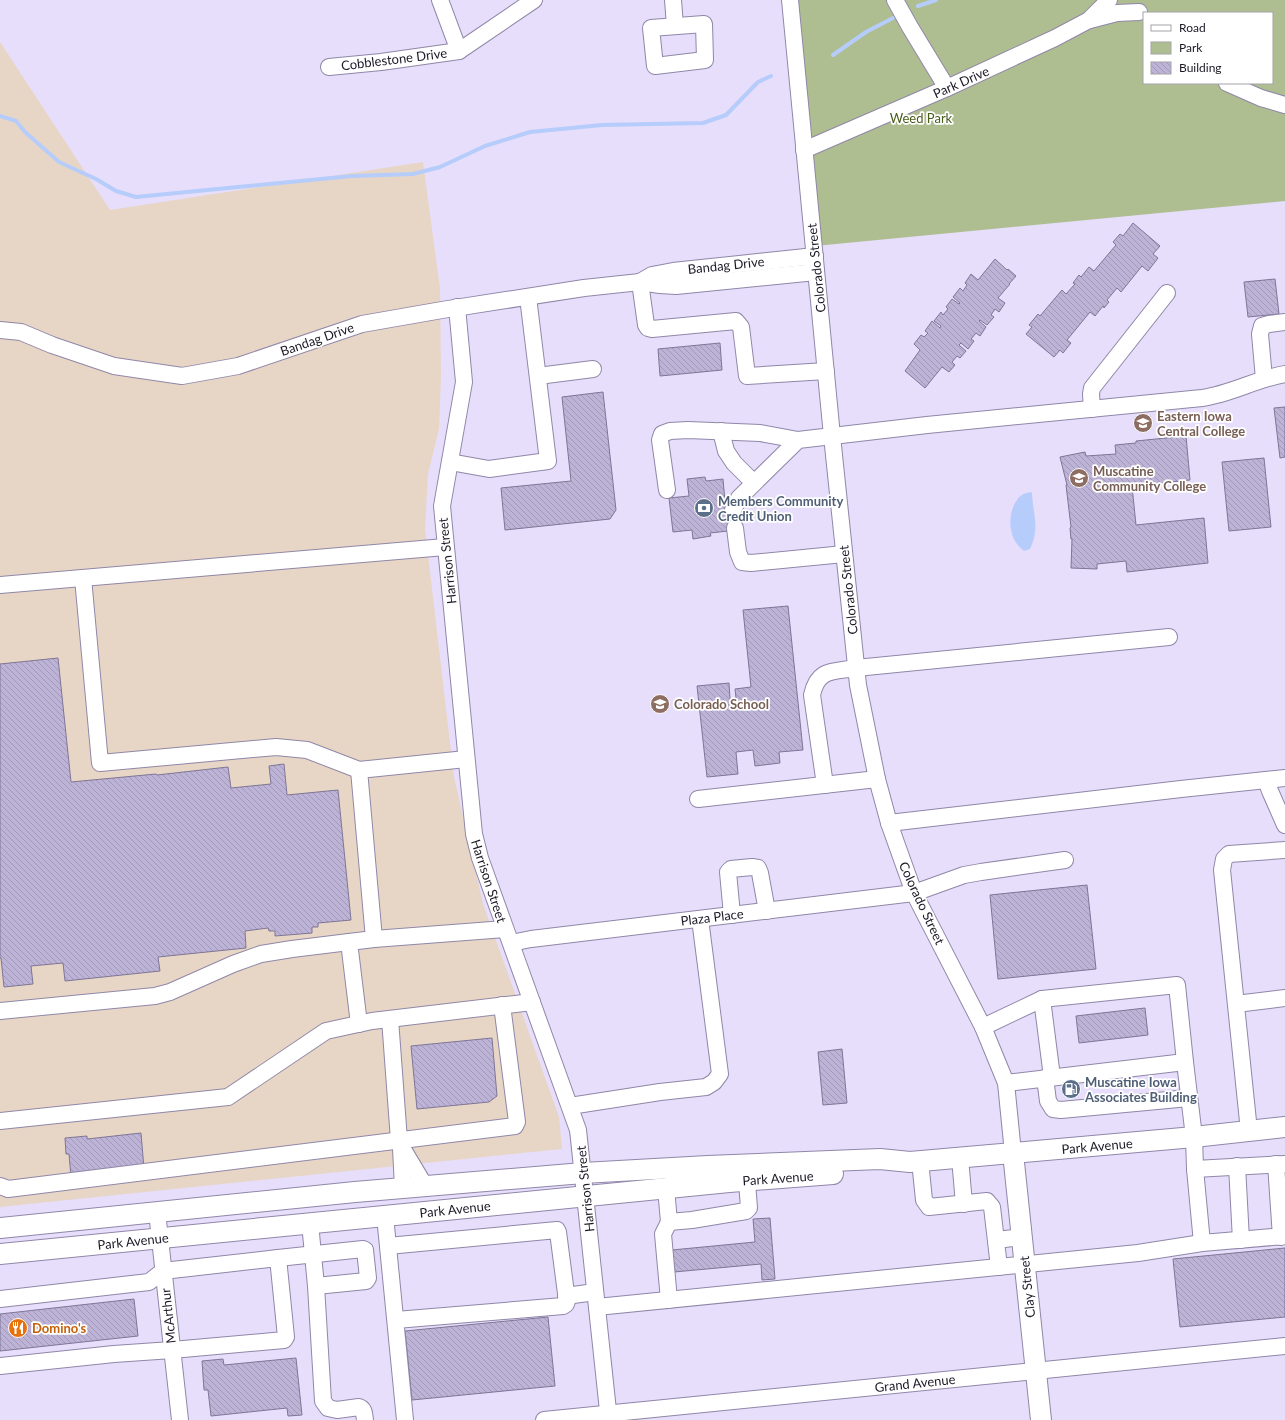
<svg xmlns="http://www.w3.org/2000/svg" width="1285" height="1420" font-family="Lato,sans-serif">
  <defs>
    <pattern id="building-back-hatch" width="6" height="6" patternUnits="userSpaceOnUse"><rect width="6" height="6" fill="#bdb3d6"/><path d="M-1 5l2 2M0 0l6 6M5-1l2 2" fill="none" stroke="#a299b8"/></pattern>
  </defs>
  <rect width="100%" height="100%" fill="#e6defb"/>
  <polygon fill="#e7d6c5" points="0,42 110,210 423,162 440,289 441,376 439,429 428,474 425,529 454,777 483,904 559,1117 562,1149 0,1207"/>
  <path fill="#aebe91" fill-rule="evenodd" d="M790 0H1285V201L815 246ZM1144 13H1272V83H1144Z"/>
  <path fill="#b6ccfb" d="M1031 492 1032 493C1033 515 1040 528 1030 549L1024 551C1010 541 1007 521 1014 505 1016 502 1018 497 1022 495 1024 493 1028 493 1031 492Z"/>
  <g fill="none" stroke-linecap="round" stroke-linejoin="round">
    <g stroke="#b6ccfb" stroke-width="4">
      <polyline points="918,6 936,0"/>
      <polyline points="833,55 866,32 893,18"/>
      <polyline points="0,116 16,121 25,132 59,162 96,179 116,191 136,197 352,176 413,174 440,167 485,146 530,132 602,125 703,123 726,115 758,82 771,76"/>
    </g>
  </g>
  <g fill="url(#building-back-hatch)" stroke="#7f7596">
    <polygon points="1133,223 1160,246 1153,254 1158,258 1148,271 1142,266 1121,292 1117,288 1107,300 1109,302 1104,308 1103,306 1095,316 1090,312 1067,340 1071,343 1063,353 1060,350 1054,357 1026,334 1032,327 1029,325 1038,314 1040,316 1062,290 1066,294 1075,284 1073,283 1079,275 1081,277 1089,267 1094,271 1116,245 1113,242 1120,234 1123,236"/>
    <polygon points="995,259 1007,270 1008,269 1016,276 1009,284 1010,284 998,298 1005,303 999,312 995,309 991,315 994,317 987,325 980,320 979,321 986,327 980,336 976,333 971,339 974,341 968,349 961,343 959,345 966,351 960,358 957,356 952,362 955,365 949,372 942,367 925,388 905,371 920,350 914,344 921,335 924,337 928,333 925,331 932,321 940,328 941,326 934,321 941,312 943,315 948,309 946,307 952,299 959,304 960,303 953,297 960,288 963,291 967,285 965,283 971,274 978,280"/>
    <polygon points="1275,279 1279,314 1248,317 1244,282"/>
    <polygon points="720,343 722,370 660,376 658,349"/>
    <polygon points="603,392 616,510 610,519 505,530 501,488 571,481 562,397"/>
    <polygon points="1285,407 1285,457 1280,458 1274,408"/>
    <polygon points="1186,436 1190,480 1132,486 1136,525 1204,518 1208,563 1127,572 1126,561 1097,564 1097,569 1071,568 1072,539 1071,539 1070,528 1071,527 1066,485 1067,485 1060,457 1085,452 1086,456 1116,454 1115,445 1136,443 1136,441"/>
    <polygon points="1264,458 1271,527 1229,531 1222,462"/>
    <polygon points="705,477 706,481 723,479 726,513 740,511 742,526 728,531 710,533 711,536 693,539 692,530 673,532 669,498 689,496 687,479"/>
    <polygon points="788,606 803,750 779,752 780,763 755,766 753,750 736,752 738,774 707,777 697,686 729,683 730,699 736,698 735,689 751,687 743,610"/>
    <polygon points="58,658 71,782 156,774 157,775 228,767 231,788 271,784 269,766 284,764 287,795 338,790 351,920 318,923 318,927 312,927 312,933 275,936 275,931 269,931 268,928 245,931 246,948 158,957 160,971 65,981 63,963 31,966 33,984 4,987 1,958 0,958 0,664"/>
    <polygon points="1087,885 1096,969 998,979 990,895"/>
    <polygon points="1145,1008 1148,1035 1079,1043 1076,1016"/>
    <polygon points="492,1038 497,1096 489,1102 417,1109 411,1046"/>
    <polygon points="842,1049 847,1103 823,1105 818,1052"/>
    <polygon points="141,1133 144,1169 71,1177 69,1154 66,1154 65,1138 87,1136 87,1139"/>
    <polygon points="770,1218 775,1279 762,1280 761,1264 674,1272 672,1250 755,1242 753,1219"/>
    <polygon points="1285,1248 1285,1317 1180,1327 1173,1259"/>
    <polygon points="134,1299 138,1336 0,1351 0,1314"/>
    <polygon points="548,1317 555,1386 412,1400 405,1331"/>
    <polygon points="296,1358 302,1415 288,1416 287,1408 211,1416 208,1390 204,1390 202,1361 223,1359 224,1365"/>
  </g>
  <g fill="none" stroke-linecap="round" stroke-linejoin="round">
    <g stroke="#9087a8" stroke-width="18">
      <g id="minor">
        <polyline points="440,0 459,51"/>
        <polyline points="673,0 675,26"/>
        <polyline points="790,0 832,436 858,685 877,779 889,823 914,893 983,1027 1006,1083 1013,1153"/>
        <polyline points="895,0 910,27 947,88"/>
        <polyline points="1090,20 1117,13 1139,12"/>
        <polygon points="704,24 705,60 655,66 651,28"/>
        <polyline points="329,67 381,62 459,51 534,0"/>
        <polyline points="1227,83 1261,98 1285,105"/>
        <polyline points="804,150 947,88 1055,38 1089,20 1109,0"/>
        <polyline points="640,282 646,325 648,328 652,329 736,321 741,327 747,376 826,371"/>
        <polyline points="640,282 652,275 673,271 815,256"/>
        <polyline points="457,307 464,382 442,506 474,834 480,858 578,1130 609,1420"/>
        <polyline points="0,330 21,332 52,345 114,366 182,376 238,366 362,324 442,310 584,288 640,282 660,285 676,286 816,272"/>
        <polyline points="538,376 593,369"/>
        <polyline points="1264,379 1260,334 1262,326 1269,324 1285,322"/>
        <polyline points="1092,409 1091,394 1092,388 1167,293"/>
        <polyline points="721,431 726,451 734,463 754,483"/>
        <polyline points="450,462 489,469 548,461 528,297"/>
        <polyline points="667,490 660,440 662,434 670,431 688,430 760,433 798,440"/>
        <path d="M733 510 739 498 798 440 927 425 1202 398C1231 394 1256 379 1285 374"/>
        <polyline points="735,528 738,552 742,562 751,563 844,554"/>
        <polyline points="83,578 100,763 276,747 307,750 359,770"/>
        <polyline points="0,585 445,547"/>
        <polyline points="466,759 359,770 374,939 505,929"/>
        <polyline points="1266,780 1270,791 1285,825"/>
        <path d="M825 785 812 695C818 668 833 672 856 668L1169 637"/>
        <polyline points="698,799 877,779"/>
        <polyline points="889,823 1181,789 1285,778"/>
        <polyline points="732,915 728,872 731,869 752,867 758,868 760,873 767,911"/>
        <polyline points="511,943 531,939 914,893 964,875 981,872 1065,860"/>
        <polyline points="1042,999 1052,1077"/>
        <polyline points="1236,1004 1285,998"/>
        <polyline points="0,1011 155,996 170,992 233,964 261,954 292,949 349,942"/>
        <polyline points="390,1019 399,1140 401,1146 425,1186"/>
        <polyline points="359,1024 349,942 374,939"/>
        <polyline points="983,1027 1042,999 1177,985 1185,1062"/>
        <polyline points="1045,1078 1048,1101 1053,1109 1061,1110 1189,1098"/>
        <polyline points="1006,1083 1185,1062 1194,1137 1195,1169 1202,1243 1285,1236"/>
        <polyline points="570,1106 660,1092 706,1087 714,1082 720,1074 700,919"/>
        <polyline points="0,1121 228,1097 326,1031 372,1021 532,1002"/>
        <polyline points="1249,1131 1222,870 1224,859 1229,854 1285,850"/>
        <polyline points="401,1148 403,1188"/>
        <polyline points="960,1158 964,1204"/>
        <polyline points="920,1161 924,1200 929,1207 987,1201 992,1207 999,1267"/>
        <polyline points="1276,1164 1281,1237"/>
        <polyline points="1237,1166 1241,1240"/>
        <polyline points="1195,1169 1285,1164"/>
        <polyline points="0,1186 8,1189 515,1126 517,1122 502,1005"/>
        <polyline points="666,1188 669,1222 692,1220 746,1211 749,1208 746,1169"/>
        <polyline points="157,1212 180,1420"/>
        <polyline points="385,1216 405,1420"/>
        <polyline points="669,1222 663,1234 669,1300"/>
        <path d="M310 1223 316 1286 323 1401 328 1408 337 1410 359 1407C365 1409 364 1415 365 1420"/>
        <polyline points="996,1240 1022,1237"/>
        <polyline points="388,1246 557,1230 558,1232 567,1301 566,1304 563,1306 396,1320"/>
        <polyline points="278,1258 363,1249 365,1250 368,1278 366,1281 316,1286"/>
        <polyline points="566,1296 595,1292"/>
        <polyline points="0,1299 149,1282 163,1271 278,1258 286,1337 284,1340 172,1350 114,1354 0,1366"/>
        <polyline points="597,1307 1138,1253 1202,1243"/>
        <polyline points="544,1420 1285,1346"/>
      </g>
    </g>
    <g stroke="#9087a8" stroke-width="22">
      <g id="major">
        <polyline points="1013,1153 1041,1420"/>
        <polyline points="0,1228 355,1192 583,1173 708,1166 880,1159 910,1162 1194,1137 1285,1127"/>
        <polyline points="0,1254 729,1182 833,1174"/>
      </g>
    </g>
    <use href="#minor" stroke="#fff" stroke-width="16"/>
    <use href="#major" stroke="#fff" stroke-width="20"/>
  </g>
  <defs>
    <g id="school-disc" transform="scale(1)"><circle r="9.5" fill="#8d6e63" stroke="#fff"/><path d="M0-5L7-2L0 1L-7-2ZM-4 1L0 2.5L4 1V4Q0 6-4 4Z" fill="#fff"/></g>
    <g id="university-disc" transform="scale(1)"><circle r="9.5" fill="#8d6e63" stroke="#fff"/><path d="M0-5L7-2L0 1L-7-2ZM-4 1L0 2.5L4 1V4Q0 6-4 4Z" fill="#fff"/></g>
    <g id="bank-disc" transform="scale(1)"><circle r="9.5" fill="#5c6f8a" stroke="#fff"/><path d="M-6-4H6V4H-6ZM0-2.3a2.3 2.3 0 1 0 0 4.6a2.3 2.3 0 1 0 0-4.6Z" fill="#fff"/></g>
    <g id="fuel-disc" transform="scale(1)"><circle r="9.5" fill="#5c6f8a" stroke="#fff"/><path d="M-5.5-6h7V0h2V4h1.3V-2.5L3-4.5l.8-.8L6-3V5H2.5V1h-1V6h-7ZM-4.2-4.7v3.2H.2V-4.7Z" fill="#fff"/></g>
    <g id="restaurant-disc" transform="scale(1)"><circle r="9.5" fill="#e8710a" stroke="#fff"/><path d="M-5-6h1v4h1v-4h1v4h1v-4h1v5L-1.5 .5V6h-2V.5L-5-1ZM5-6V6H3V1.5H1.5Q1.5-4 5-6Z" fill="#fff"/></g>
  </defs>
  <g fill-rule="evenodd">
    <use href="#school-disc" x="1143" y="423"/>
    <use href="#university-disc" x="1079" y="478"/>
    <use href="#bank-disc" x="704" y="508"/>
    <use href="#school-disc" x="660" y="704"/>
    <use href="#fuel-disc" x="1071" y="1089"/>
    <use href="#restaurant-disc" x="18" y="1328"/>
  </g>
  <g text-anchor="middle" dominant-baseline="central" stroke-width="3.5" stroke-linejoin="round" paint-order="stroke">
    <g font-size="13" fill="#1c1825" stroke="#fff">
      <text transform="translate(394 59) rotate(-7)">Cobblestone Drive</text>
      <text transform="translate(961 82) rotate(-24)">Park Drive</text>
      <text transform="translate(726 265) rotate(-6)">Bandag Drive</text>
      <text transform="translate(816 268) rotate(-96)">Colorado Street</text>
      <text transform="translate(317 339) rotate(-19)">Bandag Drive</text>
      <text transform="translate(447 561) rotate(-96)">Harrison Street</text>
      <text transform="translate(848 590) rotate(-96)">Colorado Street</text>
      <text transform="translate(489 881) rotate(72)">Harrison Street</text>
      <text transform="translate(922 903) rotate(65)">Colorado Street</text>
      <text transform="translate(712 917) rotate(-7)">Plaza Place</text>
      <text transform="translate(1097 1146) rotate(-5)">Park Avenue</text>
      <text transform="translate(778 1178) rotate(-4)">Park Avenue</text>
      <text transform="translate(585 1189) rotate(-96)">Harrison Street</text>
      <text transform="translate(455 1209) rotate(-6)">Park Avenue</text>
      <text transform="translate(133 1241) rotate(-6)">Park Avenue</text>
      <text transform="translate(1027 1287) rotate(-96)">Clay Street</text>
      <text transform="translate(168 1316) rotate(-96)">McArthur</text>
      <text transform="translate(915 1383) rotate(-6)">Grand Avenue</text>
    </g>
    <g font-size="13" fill="#4a5e1c" stroke="#fff">
      <text x="921" y="118">Weed Park</text>
    </g>
    <g font-size="13" font-weight="bold" fill="#785e54" stroke="#fff" text-anchor="start">
      <text x="1157" y="416">Eastern Iowa<tspan x="1157" dy="15">Central College</tspan></text>
      <text x="1093" y="471">Muscatine<tspan x="1093" dy="15">Community College</tspan></text>
      <text x="674" y="704">Colorado School</text>
    </g>
    <g font-size="13" font-weight="bold" fill="#4e5e75" stroke="#fff" text-anchor="start">
      <text x="718" y="501">Members Community<tspan x="718" dy="15">Credit Union</tspan></text>
      <text x="1085" y="1082">Muscatine Iowa<tspan x="1085" dy="15">Associates Building</tspan></text>
    </g>
    <g font-size="13" font-weight="bold" fill="#c56008" stroke="#fff" text-anchor="start">
      <text x="32" y="1328">Domino's</text>
    </g>
  </g>
  <rect x="1143" y="12" width="130" height="72" fill="#ffffff" stroke="#a4a3a8"/>
  <rect x="1151" y="25" width="20" height="6" fill="#ffffff" stroke="#a4a3a8"/>
  <text x="1179" y="32" font-size="12" fill="#1c1825">Road</text>
  <rect x="1151" y="42" width="20" height="12" fill="#aebe91" stroke="#a4a3a8"/>
  <text x="1179" y="52" font-size="12" fill="#1c1825">Park</text>
  <rect x="1151" y="62" width="20" height="12" fill="url(#building-back-hatch)" stroke="#a4a3a8"/>
  <text x="1179" y="72" font-size="12" fill="#1c1825">Building</text>
</svg>
